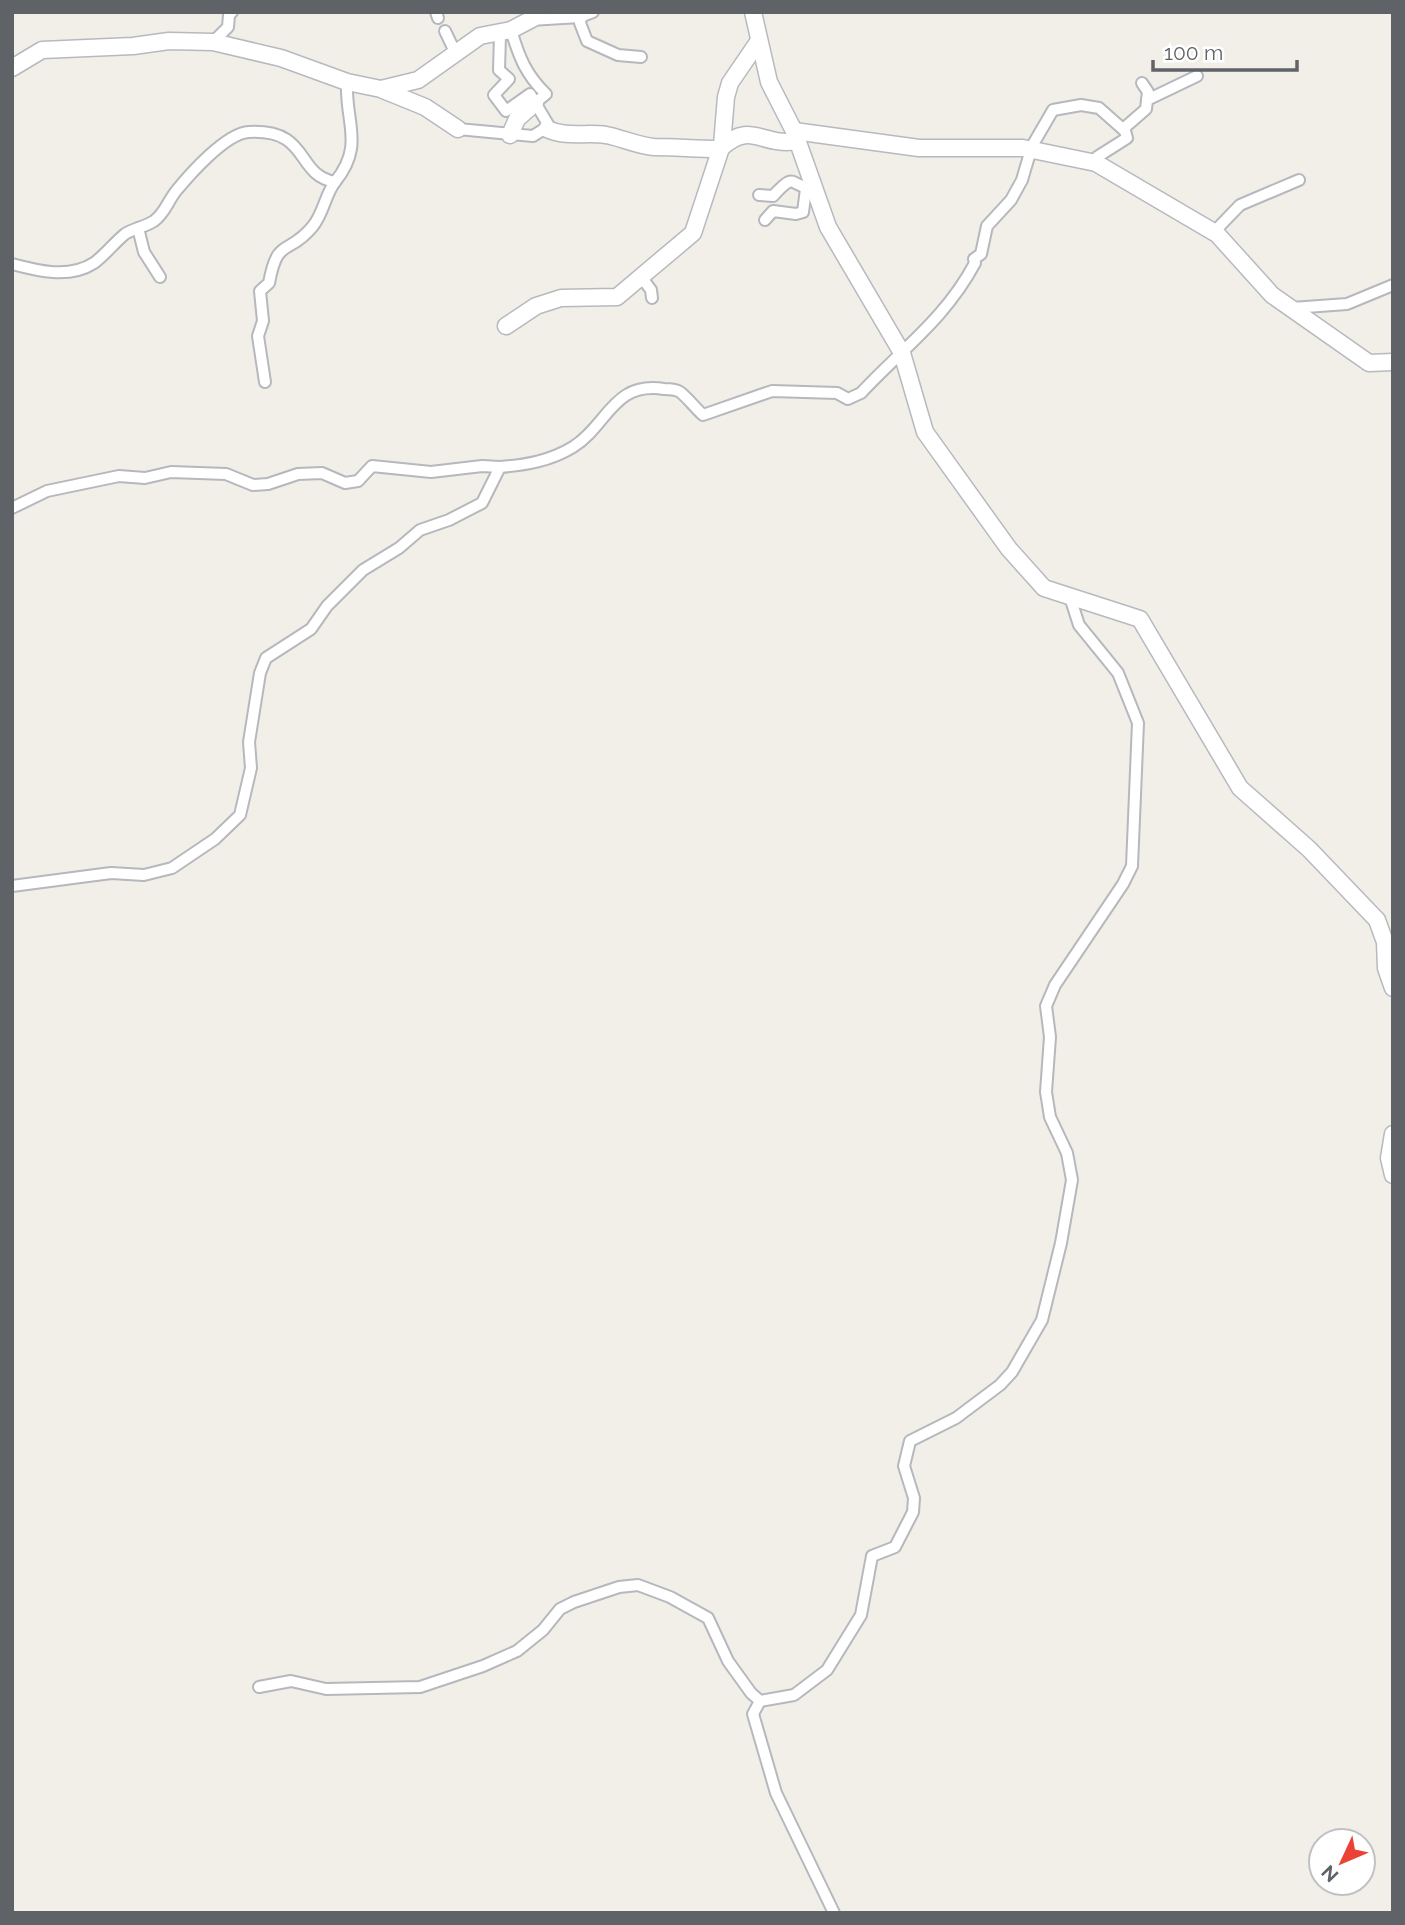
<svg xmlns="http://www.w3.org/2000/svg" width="1405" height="1925" font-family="Raleway,sans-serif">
  <rect width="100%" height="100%" fill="#f1efe8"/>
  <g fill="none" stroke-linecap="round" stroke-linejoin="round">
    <g stroke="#b5b8bc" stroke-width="14">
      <g id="street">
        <polyline points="436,12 438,18"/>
        <polyline points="582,12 580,23 587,41 618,55 641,57"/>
        <polyline points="530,20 580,17 593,12"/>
        <path d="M511 30C519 57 526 75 546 94L535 103"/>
        <polyline points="445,31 456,54"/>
        <polyline points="213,42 228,27 229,15 232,12"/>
        <polyline points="1142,83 1148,92 1147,100"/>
        <polyline points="458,129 533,136 549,126 530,94 506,111 494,95 509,79 499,70 500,35"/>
        <polyline points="1123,129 1146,109 1147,100 1197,76"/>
        <path d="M759 195 773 196C796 171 789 185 811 189"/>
        <polyline points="765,220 773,211 796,214 803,212 806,189"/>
        <polyline points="138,228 144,252 160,277"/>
        <polyline points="1214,232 1240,205 1299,180"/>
        <path d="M12 264C38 271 69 279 94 263 105 255 114 243 125 234 134 228 145 227 154 221 165 213 168 201 176 191 190 174 226 133 249 132 311 129 294 174 335 182 365 145 345 123 347 82"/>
        <polyline points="642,278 651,290 652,298"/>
        <polyline points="1292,308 1347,304 1393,285"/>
        <path d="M265 382 258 336 263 321 260 291 269 283C278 235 288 257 313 226 324 212 325 195 335 182"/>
        <polyline points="12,508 47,491 119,476 145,478 171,472 226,474 253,485 268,484 298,474 322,473 345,483 358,481 372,466 431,472 482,466 500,467"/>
        <path d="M12 886 111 873 144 875 172 868 215 839 240 815 251 768 249 742 260 673 266 658 311 629 327 606 363 570 399 548 420 530 449 520 482 503 500 467C526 465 550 461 573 447 608 425 613 381 664 389 669 389 676 389 680 392 688 398 695 408 703 415L772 391 837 393 848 399 861 393C903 348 945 319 975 263L974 259 981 254 987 226 1011 200 1022 180 1032 146 1053 110 1081 105 1099 108 1125 131 1127 138 1097 157 1096 163"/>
        <polyline points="259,1687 291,1681 326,1689 420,1687 483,1666 517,1651 543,1630 560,1609 574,1602 619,1587 638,1585 670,1597 708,1618 728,1661 751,1693 760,1701 753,1714 776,1793 834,1913"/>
        <polyline points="760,1701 794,1695 827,1670 861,1615 872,1556 895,1547 913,1512 914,1498 904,1466 910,1441 956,1418 1000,1385 1012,1372 1042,1320 1061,1243 1072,1180 1067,1153 1050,1117 1046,1092 1050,1037 1046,1006 1055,985 1123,884 1132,866 1138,723 1118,673 1079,625 1069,594"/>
      </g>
    </g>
    <g stroke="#b6babf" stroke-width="19">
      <g id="secondary">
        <polyline points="753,12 769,82 794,131 828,227 902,353 925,432 1009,549 1044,588 1140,619 1240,788 1309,849 1377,920 1385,942 1386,968 1393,988"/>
        <polyline points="12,68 42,50 133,46 169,41 213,42 281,58 347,82 381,89 418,80 480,36 511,30 532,19 537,12"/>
        <polyline points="383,90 425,107 458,129"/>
        <path d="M547 129C567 138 585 132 606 135 622 138 638 146 654 147 675 147 697 149 718 149"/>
        <polyline points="794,131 919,148 1023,148 1096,163 1217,234 1272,295 1369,363 1393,362"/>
        <polyline points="510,135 517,119 535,103"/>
        <path d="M721 148C752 120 761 147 797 141"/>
        <polyline points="506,326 536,306 561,298 617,297 693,233 722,145 726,97 730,83 758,42"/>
        <polyline points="1393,1134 1389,1158 1393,1175"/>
      </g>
    </g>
    <use href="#street" stroke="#fff" stroke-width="10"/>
    <use href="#secondary" stroke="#fff" stroke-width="16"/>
  </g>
  <rect width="1405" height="1925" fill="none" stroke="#5f6368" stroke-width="28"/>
  <g transform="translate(1342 1862) rotate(226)"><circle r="33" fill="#ffffff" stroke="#bfc1c3" stroke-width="2"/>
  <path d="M0-5L12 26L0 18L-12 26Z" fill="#ea4335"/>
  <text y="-10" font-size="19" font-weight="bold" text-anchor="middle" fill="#5f6368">N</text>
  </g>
  <path d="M1153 60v10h144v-10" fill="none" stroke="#5f6368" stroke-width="3.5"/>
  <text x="1164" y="60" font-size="21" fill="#5f6368" stroke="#ffffff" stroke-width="5" paint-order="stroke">100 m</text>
</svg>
